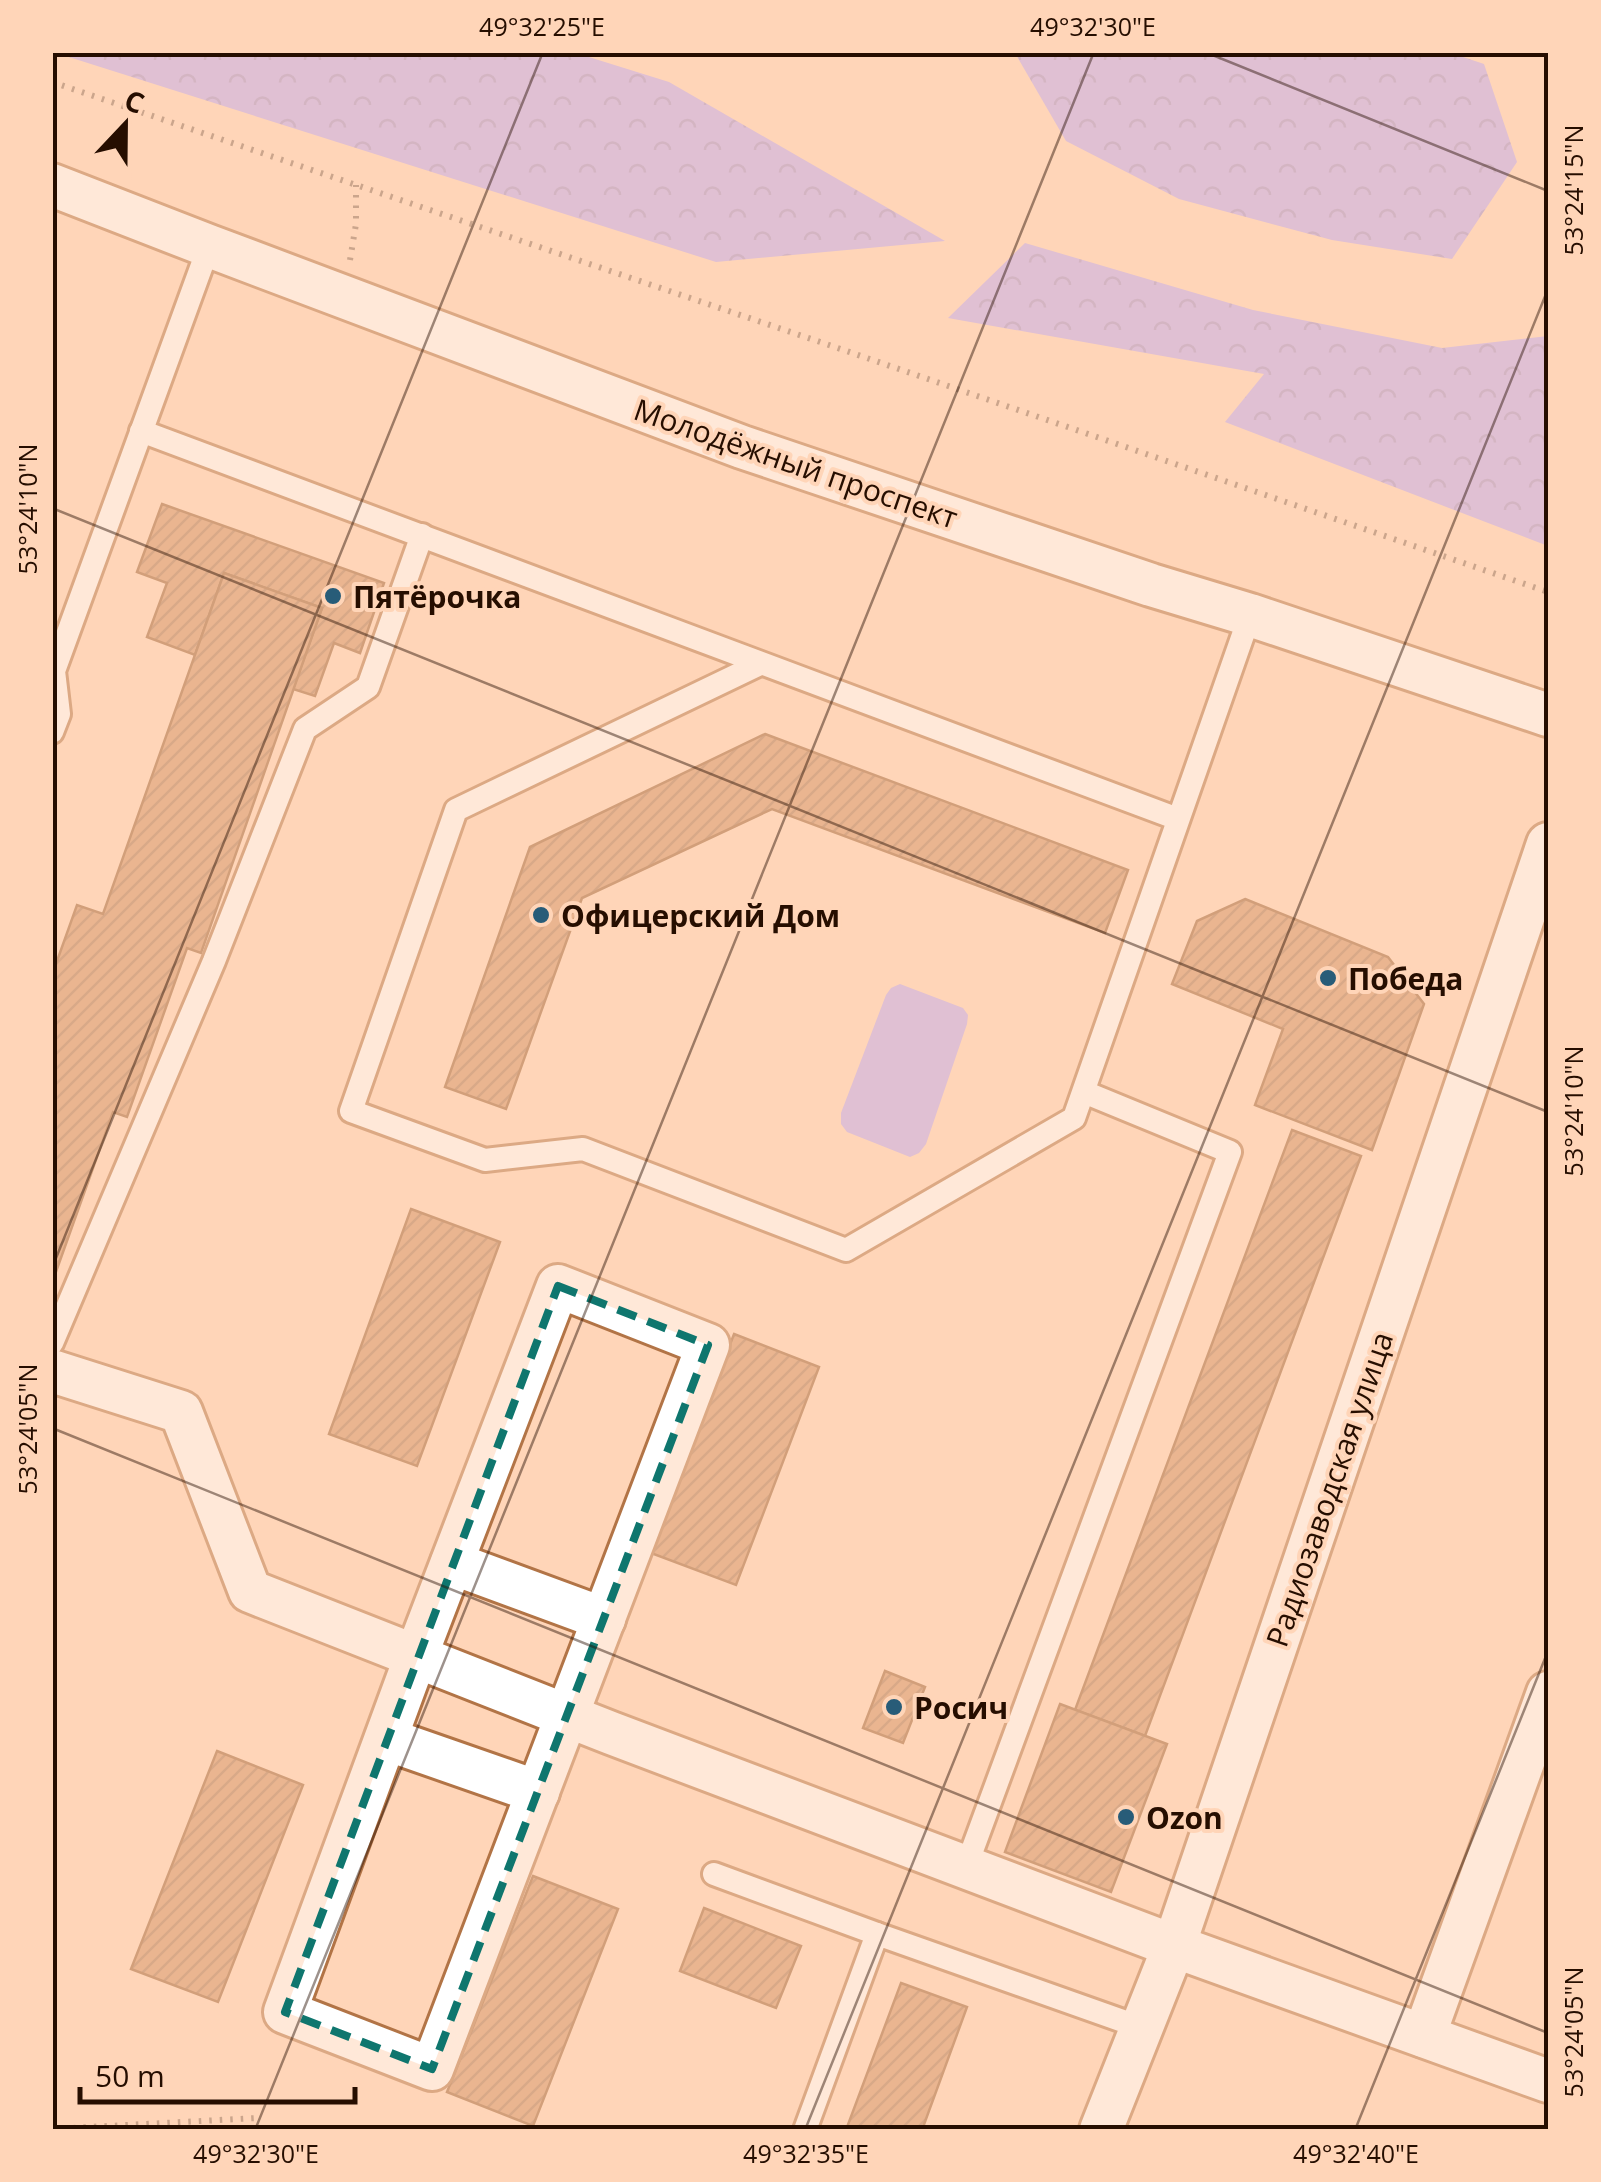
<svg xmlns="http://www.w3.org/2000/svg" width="1601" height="2182" font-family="'Open Sans',sans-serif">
  <defs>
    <pattern id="forest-crowns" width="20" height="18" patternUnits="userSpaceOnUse" patternTransform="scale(2.5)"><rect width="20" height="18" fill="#baa6f3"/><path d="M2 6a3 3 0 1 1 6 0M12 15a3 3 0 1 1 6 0" fill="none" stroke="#a08ecf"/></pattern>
    <pattern id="building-hatch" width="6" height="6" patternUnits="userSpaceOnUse" patternTransform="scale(2.5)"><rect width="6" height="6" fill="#d08f61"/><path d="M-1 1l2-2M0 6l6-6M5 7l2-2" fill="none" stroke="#a9734e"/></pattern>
  </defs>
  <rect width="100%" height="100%" fill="#ffd5b8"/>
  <g fill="url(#forest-crowns)">
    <polygon points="53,52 576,53 669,82 945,241 716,262"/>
    <polygon points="1015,53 1451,53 1484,64 1517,162 1452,259 1332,240 1179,199 1066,141"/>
    <polygon points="1025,243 1253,310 1442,348 1548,336 1548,546 1225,422 1264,374 948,318"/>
  </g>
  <polygon fill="#baa6f3" points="900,984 963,1008 968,1015 967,1024 926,1144 919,1153 910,1157 847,1132 841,1124 841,1113 886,995 891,988"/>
  <g fill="url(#building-hatch)" stroke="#9b5e30" stroke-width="2.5">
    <polygon points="162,504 384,583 360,653 334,643 315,696 293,689 322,608 224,573 195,655 147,637 167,583 137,572"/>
    <polygon points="224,573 322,608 201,953 187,948 127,1117 113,1112 52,1283 52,975 77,905 103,914"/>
    <polygon points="765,734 1128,870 1105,933 772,809 582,898 506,1109 445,1087 530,847"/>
    <polygon points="1245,899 1388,957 1424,1004 1372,1150 1255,1105 1283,1029 1172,984 1197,921"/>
    <polygon points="1292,1130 1361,1156 1145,1736 1075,1710"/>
    <polygon points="411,1209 500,1242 417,1466 329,1434"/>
    <polygon points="734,1334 819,1367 736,1585 651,1553"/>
    <polygon points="885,1671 925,1687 903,1743 863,1728"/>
    <polygon points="1060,1704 1167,1744 1111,1892 1005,1852"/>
    <polygon points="217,1751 303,1785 218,2002 131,1969"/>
    <polygon points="533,1876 618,1909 533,2126 447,2092"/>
    <polygon points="704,1908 801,1946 776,2008 680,1971"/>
    <polygon points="901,1983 967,2007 922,2130 846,2130"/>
  </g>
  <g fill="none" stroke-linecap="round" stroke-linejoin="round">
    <g stroke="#b27446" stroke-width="28">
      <g id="lane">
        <polyline points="141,431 1178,819"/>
        <polyline points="760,664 456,810 351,1111 485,1160 583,1149 846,1250 1074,1118 1250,615"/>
        <polyline points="52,732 59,714 54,671 209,246"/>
        <polyline points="52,1343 214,961 305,729 368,687 422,535"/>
        <polyline points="966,1867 1230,1152 1084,1092"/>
        <polyline points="714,1874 877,1934"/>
        <polyline points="805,2130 877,1934 1140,2027"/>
      </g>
    </g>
    <g stroke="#b27446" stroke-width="48">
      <g id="street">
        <polyline points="52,185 209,246 742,447 1151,585 1250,615 1548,715"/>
        <polygon points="558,1286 708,1345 432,2069 285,2012 416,1656"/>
        <polyline points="52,1371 181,1412 250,1591 611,1733 1174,1946 1548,2081"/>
        <polyline points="452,1563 604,1619"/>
        <polyline points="386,1739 538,1792"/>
        <polyline points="1424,2036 1548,1693"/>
        <polyline points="1101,2130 1174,1946 1548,844"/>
      </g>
    </g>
    <g stroke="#8d6c57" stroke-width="6" stroke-dasharray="2.5 8" stroke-linecap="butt">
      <polyline points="52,82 829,345 1548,592"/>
      <polyline points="350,260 356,224 356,185"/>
      <polyline points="52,2129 257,2118"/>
    </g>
    <use href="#lane" stroke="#fff" stroke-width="22"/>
    <use href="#street" stroke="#fff" stroke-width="42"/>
  </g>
  <path d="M0 0H1601V2182H0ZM558 1286 708 1345 432 2069 285 2012Z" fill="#ffd5b8" fill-opacity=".55" fill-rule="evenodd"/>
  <path fill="none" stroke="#0f766e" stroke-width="8" stroke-dasharray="20 12" stroke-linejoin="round" d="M558 1286 708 1345 432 2069 285 2012Z"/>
  <path fill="none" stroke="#260e00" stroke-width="2.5" stroke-opacity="0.45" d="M1205 52 1548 191M52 508 1548 1112M52 1268 543 52M52 1428 1548 2033M255 2130 1094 52M805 2130 1548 289M1355 2130 1548 1651"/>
  <g fill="#285c78" stroke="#ffd5b8" stroke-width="4">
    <circle cx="333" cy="596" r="10"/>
    <circle cx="541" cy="915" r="10"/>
    <circle cx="1328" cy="978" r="10"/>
    <circle cx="894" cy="1707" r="10"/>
    <circle cx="1126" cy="1817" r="10"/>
  </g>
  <g text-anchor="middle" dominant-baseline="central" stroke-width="8" stroke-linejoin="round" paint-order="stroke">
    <g font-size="30" fill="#260e00" stroke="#ffd5b8">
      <text transform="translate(796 463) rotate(19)">Молодёжный проспект</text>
      <text transform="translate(1329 1489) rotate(-71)">Радиозаводская улица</text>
    </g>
    <g font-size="30" font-weight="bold" fill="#260e00" stroke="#ffd5b8" text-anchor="start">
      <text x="353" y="596">Пятёрочка</text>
      <text x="561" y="915">Офицерский Дом</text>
      <text x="1348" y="978">Победа</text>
      <text x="914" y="1707">Росич</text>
      <text x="1146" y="1817">Ozon</text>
    </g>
  </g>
  <rect width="1601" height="2182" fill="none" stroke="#ffd5b8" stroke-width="110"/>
  <g transform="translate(125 125) rotate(22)" stroke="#ffd5b8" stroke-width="8" paint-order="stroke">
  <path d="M0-8L18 38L0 25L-18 38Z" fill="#260e00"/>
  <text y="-15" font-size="28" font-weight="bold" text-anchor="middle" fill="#260e00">С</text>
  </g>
  <path d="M80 2087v15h275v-15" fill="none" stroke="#260e00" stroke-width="5"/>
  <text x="95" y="2087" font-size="30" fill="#260e00" stroke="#ffd5b8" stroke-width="8" paint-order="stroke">50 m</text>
  <rect x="55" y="55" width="1491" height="2072" fill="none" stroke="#260e00" stroke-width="4"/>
  <g font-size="25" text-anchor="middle" fill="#260e00">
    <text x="542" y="36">49°32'25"E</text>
    <text x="1093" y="36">49°32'30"E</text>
    <text transform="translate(1574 190) rotate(-90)" y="9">53°24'15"N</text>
    <text transform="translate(28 509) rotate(-90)" y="9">53°24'10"N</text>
    <text transform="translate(1574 1111) rotate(-90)" y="9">53°24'10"N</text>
    <text transform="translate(28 1429) rotate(-90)" y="9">53°24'05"N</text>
    <text transform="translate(1574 2032) rotate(-90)" y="9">53°24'05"N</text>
    <text x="256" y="2163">49°32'30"E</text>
    <text x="806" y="2163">49°32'35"E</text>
    <text x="1356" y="2163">49°32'40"E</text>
  </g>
</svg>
